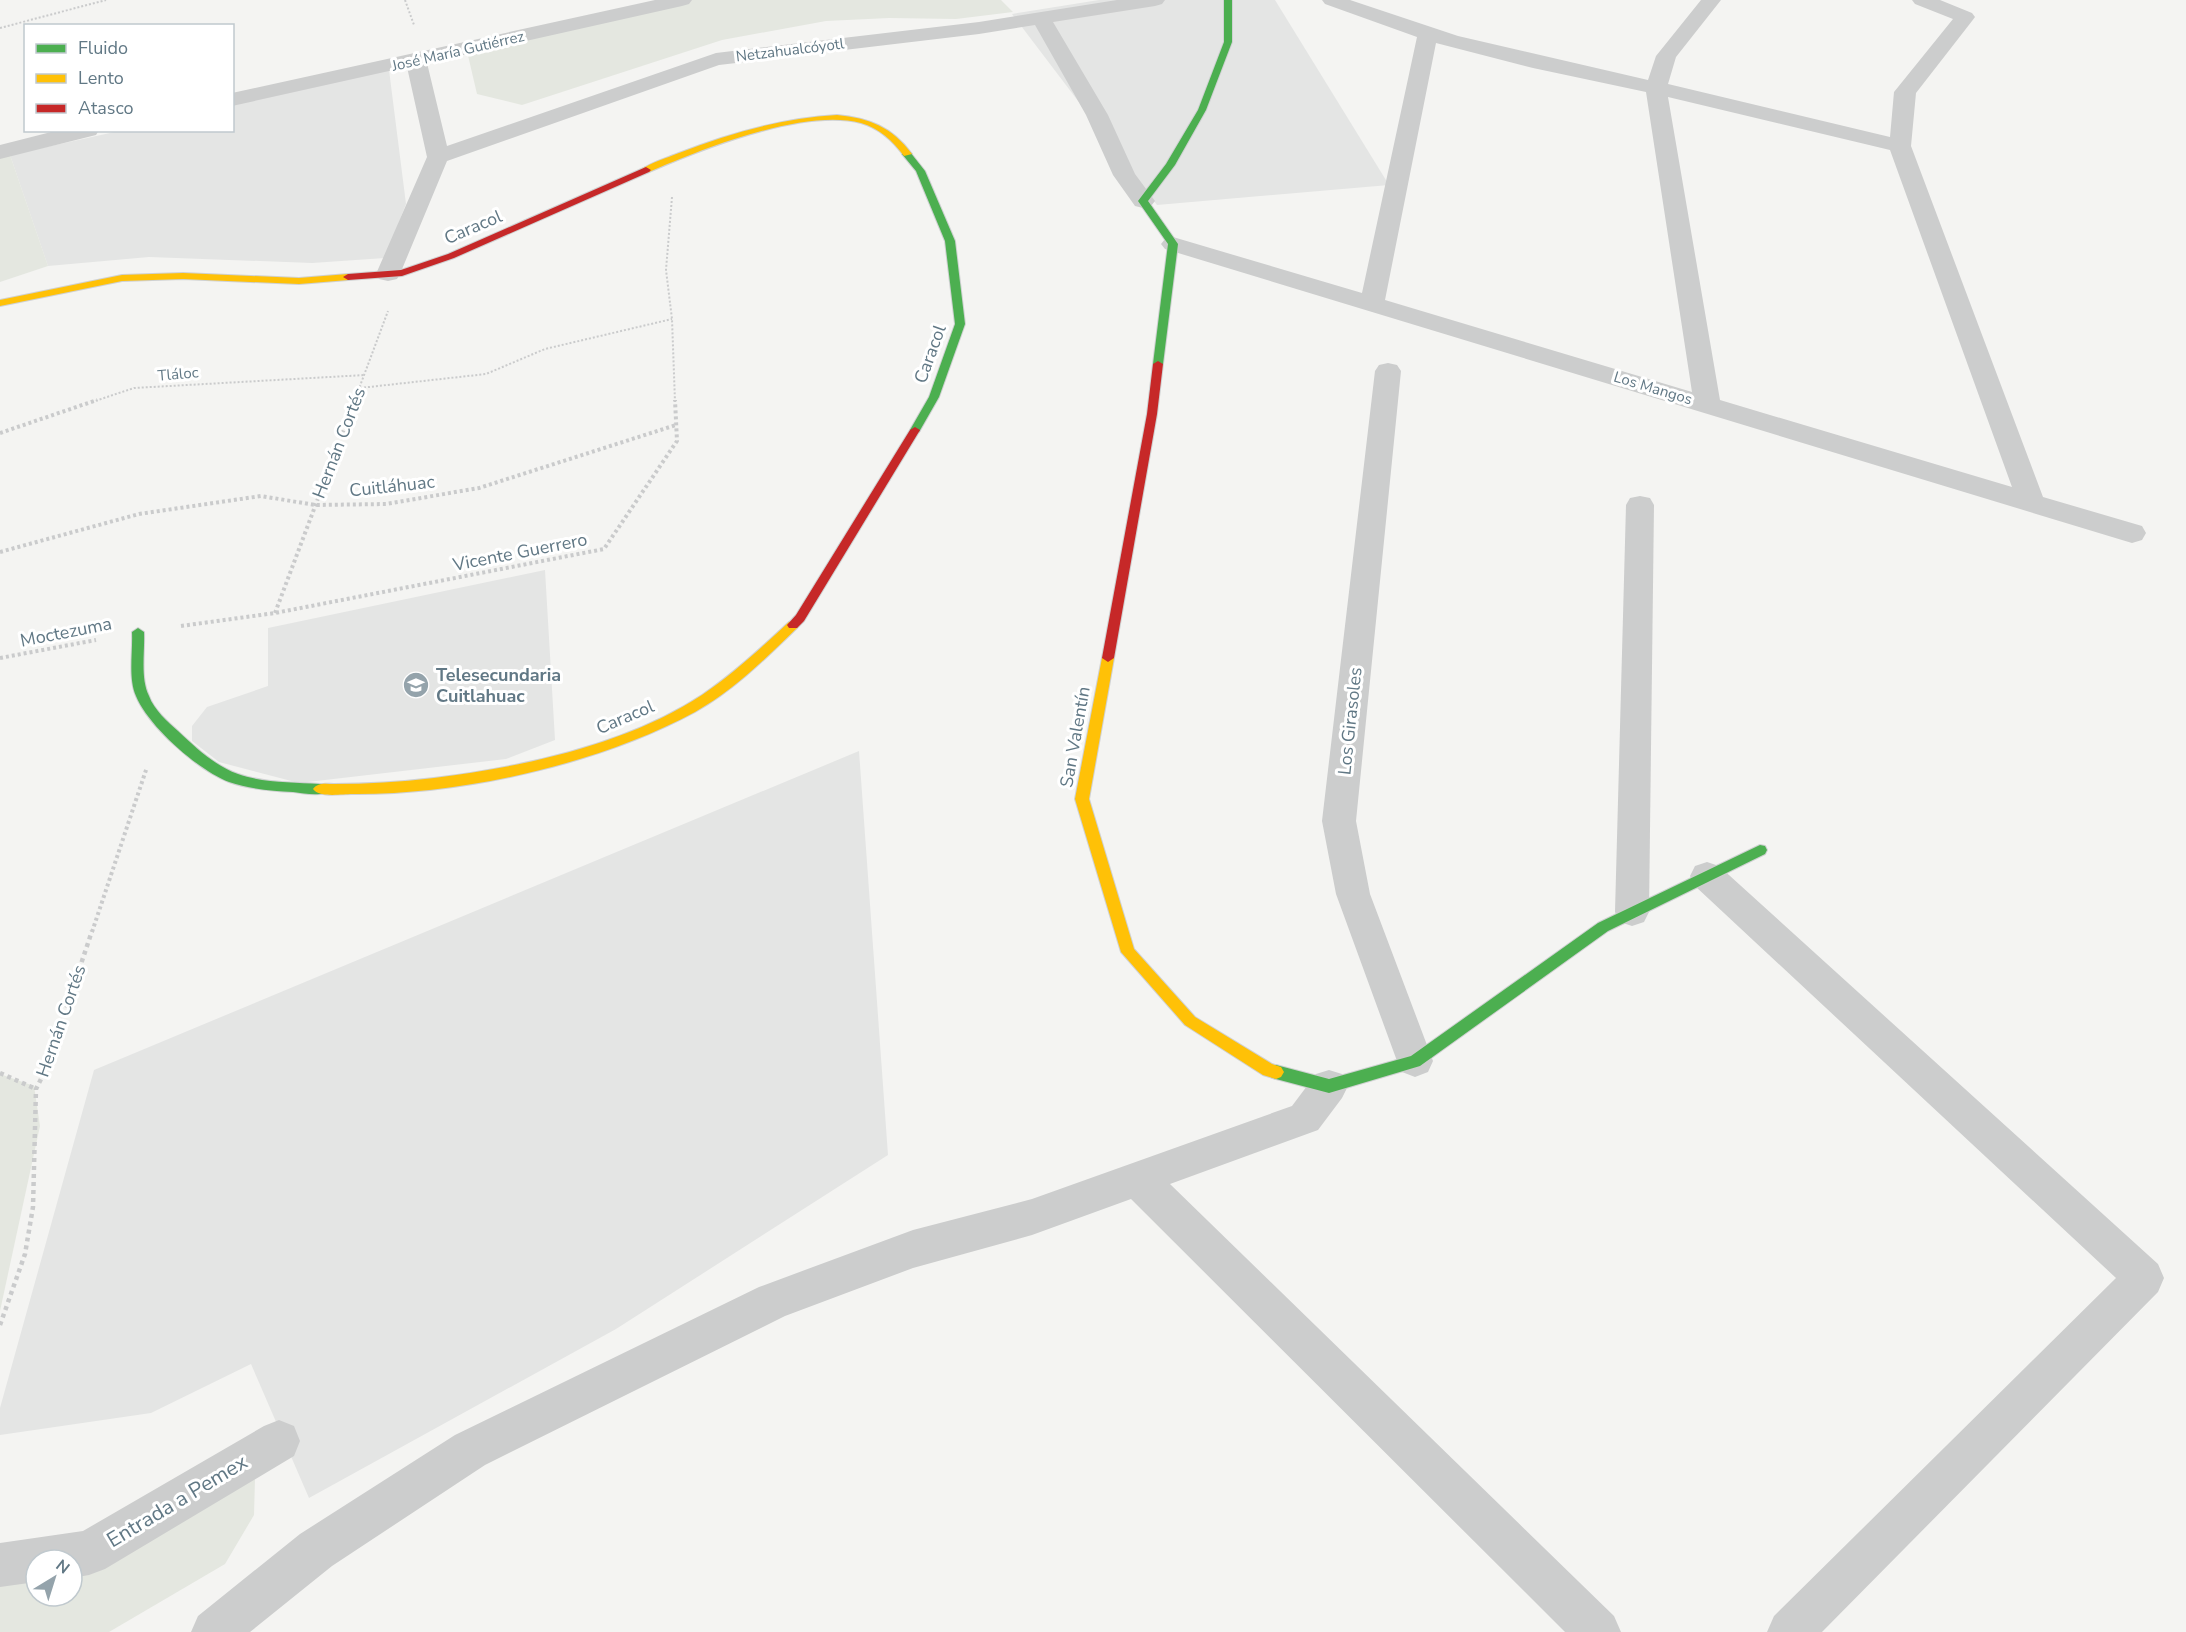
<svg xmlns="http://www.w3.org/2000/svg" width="2186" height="1632" font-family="'Nunito Sans',sans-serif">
  <rect width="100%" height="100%" fill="#f4f4f2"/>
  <g fill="#e4e5e4">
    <polygon points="1099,0 1275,0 1389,185 1157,205 1012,14"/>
    <polygon points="389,70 406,204 385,258 312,263 149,257 48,266 10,155 119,131 232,130 233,105"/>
    <polygon points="545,570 555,740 506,759 299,783 219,762 192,741 192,726 207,707 268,686 268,628"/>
    <polygon points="859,751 888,1155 616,1329 309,1498 251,1364 151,1413 0,1435 0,1408 94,1070"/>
  </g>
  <g fill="#e4e7e0" fill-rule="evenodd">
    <polygon points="685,0 1001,0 1013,12 956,19 889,18 826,21 722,40 522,105 477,94 466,47"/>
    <polygon points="10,155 48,266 0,282 0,157"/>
    <polygon points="0,1074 34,1086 40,1126 0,1311"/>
    <path d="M255 1479 254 1515 225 1564 109 1632H0V1549L92 1545ZM36 1560H72V1596H36Z"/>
  </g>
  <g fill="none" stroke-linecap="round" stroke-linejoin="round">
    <g stroke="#cfd1d2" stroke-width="2">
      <g id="fast">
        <polygon points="1224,0 1232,0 1232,42 1206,110 1175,165 1148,201 1178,244 1163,364 1158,367 1153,364 1168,244 1138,201 1166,164 1198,110 1224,42"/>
        <polygon points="904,152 910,152 925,171 955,241 965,324 939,397 919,432 915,433 910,430 929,397 955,324 945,241 916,171 902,154"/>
        <path d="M138 628 144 632C145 652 140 678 149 696 154 710 168 722 178 731 195 747 215 766 238 774 263 783 293 782 320 784L325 785 327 789 325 793C315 796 303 793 293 792 272 791 249 789 229 782 198 770 149 727 136 696 128 678 133 652 132 632Z"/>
        <polygon points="1760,845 1765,846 1767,850 1765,854 1608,931 1420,1066 1329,1093 1276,1079 1271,1077 1268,1072 1271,1067 1276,1065 1329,1079 1411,1056 1598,923"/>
      </g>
    </g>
    <g stroke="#cfd1d2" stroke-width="2">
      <g id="slow">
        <path d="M837 115C869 118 892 127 912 154L904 156C893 141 879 128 861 123 804 108 702 149 649 172L641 170C651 162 667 158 679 153 730 133 783 118 837 115Z"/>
        <polygon points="183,273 299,278 348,274 353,277 348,280 299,284 183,279 122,281 0,306 0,300 122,275"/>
        <path d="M793 621 797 622 799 625 797 628C766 658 734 690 695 712 599 764 461 795 352 794 342 794 319 798 313 789 318 782 326 784 334 784 367 784 400 782 434 778 522 767 626 745 702 695 733 674 761 648 789 622Z"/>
        <polygon points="1108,654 1114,658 1089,799 1134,949 1195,1017 1272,1064 1281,1067 1284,1072 1281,1077 1276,1079 1263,1075 1185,1025 1121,952 1075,799 1102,658"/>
      </g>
    </g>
    <g stroke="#cfd1d2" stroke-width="2">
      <g id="jam">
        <polygon points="646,167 651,170 649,172 454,258 402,276 348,280 343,277 348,274 401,270 448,254"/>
        <polygon points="1158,361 1163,364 1157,414 1114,658 1108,662 1102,658 1147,414 1153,364"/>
        <polygon points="915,427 920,430 804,621 797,628 789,628 787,625 796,615 910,430"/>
      </g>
    </g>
    <g stroke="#cacbcc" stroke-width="2" stroke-dasharray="2 2" stroke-linecap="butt">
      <polyline points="405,0 414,25"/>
      <polyline points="0,28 106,0"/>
      <polyline points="672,197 666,270 672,319 675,402"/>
      <polyline points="360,388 486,374 545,349 672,319"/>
      <polyline points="92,402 134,388 365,375"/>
      <polyline points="354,402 388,311"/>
    </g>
    <g stroke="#cacbcc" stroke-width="4" stroke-dasharray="3 3" stroke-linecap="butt">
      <polyline points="0,433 97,400"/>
      <polyline points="0,552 139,514 261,496 315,505 386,504 479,488 676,425"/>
      <polyline points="275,613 355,400"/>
      <polyline points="181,626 275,613 604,549 677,441 675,400"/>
      <polyline points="0,658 96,640"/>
      <polyline points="92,932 147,767"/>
    </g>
    <g stroke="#cacbcc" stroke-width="4.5" stroke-dasharray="4 4" stroke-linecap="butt">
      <polyline points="0,1073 36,1089"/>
      <polyline points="0,1325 25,1254 33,1207 36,1089 46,1069 92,931"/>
    </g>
    <g fill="#cccdcd" fill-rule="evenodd">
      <polygon points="655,0 692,0 689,4 682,6 427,63 447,146 716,53 979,22 1117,0 1165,0 1162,4 1155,6 1053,22 1108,115 1135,174 1155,201 1151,206 1143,208 1135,206 1113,175 1086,115 1035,25 979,34 719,65 447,161 400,274 397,279 388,281 379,279 376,274 427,157 407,67 232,106 232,93"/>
      <path d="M1322 0H1350L1458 36 1648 80 1656 56 1701 0H1721L1676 57 1668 84 1890 137 1894 92 1953 19 1915 4 1912 0H1940L1972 13 1975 17 1972 21 1916 93 1911 146 2043 497 2142 526 2146 533 2142 540 2132 543 2122 540 1165 249 1161 244 1165 239 1173 237 1362 293 1417 37 1325 4ZM1436 43 1533 68 1646 92 1692 392 1385 300ZM1668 97 1890 150 2012 487 1720 400Z"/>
      <polygon points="59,130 99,130 96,135 0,159 0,145"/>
      <polygon points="1388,363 1397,365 1401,371 1356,821 1370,894 1433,1061 1428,1072 1415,1077 1402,1072 1397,1061 1336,894 1322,821 1375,371 1379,365"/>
      <polygon points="1640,496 1650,498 1654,505 1649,912 1644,922 1632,926 1620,922 1615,912 1626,505 1630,498"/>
      <polygon points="1707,862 1719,866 2158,1264 2164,1278 2158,1292 1822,1632 1767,1632 1774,1616 2116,1278 1695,886 1690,876 1695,866"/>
      <polygon points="1329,1070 1342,1074 1348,1086 1342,1098 1318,1130 1170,1184 1614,1616 1621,1632 1565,1632 1131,1199 1032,1235 913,1268 785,1316 485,1465 332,1566 250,1632 191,1632 198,1616 300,1534 455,1435 759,1287 913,1230 1032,1199 1292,1106 1316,1074"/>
      <polygon points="279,1420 294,1426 300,1441 294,1456 105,1569 89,1575 72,1578 72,1560 36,1560 36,1582 0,1587 0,1543 83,1531 264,1426"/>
    </g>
    <use href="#fast" fill="#4caf50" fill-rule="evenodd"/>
    <use href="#slow" fill="#ffc107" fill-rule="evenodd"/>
    <use href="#jam" fill="#c62828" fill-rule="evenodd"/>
  </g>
  <defs>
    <g id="school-disc" transform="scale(1.35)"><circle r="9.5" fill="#94a3ab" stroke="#fff"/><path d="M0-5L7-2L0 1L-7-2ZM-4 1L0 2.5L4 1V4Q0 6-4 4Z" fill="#fff"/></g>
  </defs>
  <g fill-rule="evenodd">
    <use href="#school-disc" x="416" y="685"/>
  </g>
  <g text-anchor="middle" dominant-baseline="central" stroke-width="6" stroke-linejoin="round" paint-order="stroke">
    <g font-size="15" fill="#617885" stroke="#fff">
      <text transform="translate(790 50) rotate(-7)">Netzahualcóyotl</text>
      <text transform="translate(458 51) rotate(-13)">José María Gutiérrez</text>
      <text transform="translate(178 374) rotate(-5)">Tláloc</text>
      <text transform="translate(1653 388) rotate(17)">Los Mangos</text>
    </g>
    <g font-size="18" fill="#617885" stroke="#fff">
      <text transform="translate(473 227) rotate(-23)">Caracol</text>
      <text transform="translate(930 354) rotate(-70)">Caracol</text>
      <text transform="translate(339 443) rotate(-69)">Hernán Cortés</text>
      <text transform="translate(392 486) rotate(-6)">Cuitláhuac</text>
      <text transform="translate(520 552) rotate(-11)">Vicente Guerrero</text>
      <text transform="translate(66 632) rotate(-11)">Moctezuma</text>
      <text transform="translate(625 717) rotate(-23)">Caracol</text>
      <text transform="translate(1350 721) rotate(-84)">Los Girasoles</text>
      <text transform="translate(1075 737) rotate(-80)">San Valentín</text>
      <text transform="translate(61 1021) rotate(-71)">Hernán Cortés</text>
    </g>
    <g font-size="18" font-weight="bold" fill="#617885" stroke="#fff" text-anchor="start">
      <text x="436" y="675">Telesecundaria<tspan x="436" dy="21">Cuitlahuac</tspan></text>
    </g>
    <g font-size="21" fill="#617885" stroke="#fff">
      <text transform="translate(177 1501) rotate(-31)">Entrada a Pemex</text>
    </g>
  </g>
  <rect x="24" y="24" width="210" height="108" fill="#ffffff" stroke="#c0c9ce" stroke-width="1.5"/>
  <rect x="36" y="44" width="30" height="9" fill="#4caf50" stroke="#c0c9ce" stroke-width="1.5"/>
  <text x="78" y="54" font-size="18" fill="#617885">Fluido</text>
  <rect x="36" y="74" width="30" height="9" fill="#ffc107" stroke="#c0c9ce" stroke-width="1.5"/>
  <text x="78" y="84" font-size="18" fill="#617885">Lento</text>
  <rect x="36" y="104" width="30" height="9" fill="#c62828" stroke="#c0c9ce" stroke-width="1.5"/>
  <text x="78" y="114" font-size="18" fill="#617885">Atasco</text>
  <g transform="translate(54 1578) rotate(38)"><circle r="28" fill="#ffffff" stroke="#c0c9ce" stroke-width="1.5"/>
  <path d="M0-4.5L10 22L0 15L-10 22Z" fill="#94a3ab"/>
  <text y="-9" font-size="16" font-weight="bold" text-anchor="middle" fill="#617885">N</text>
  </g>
</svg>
